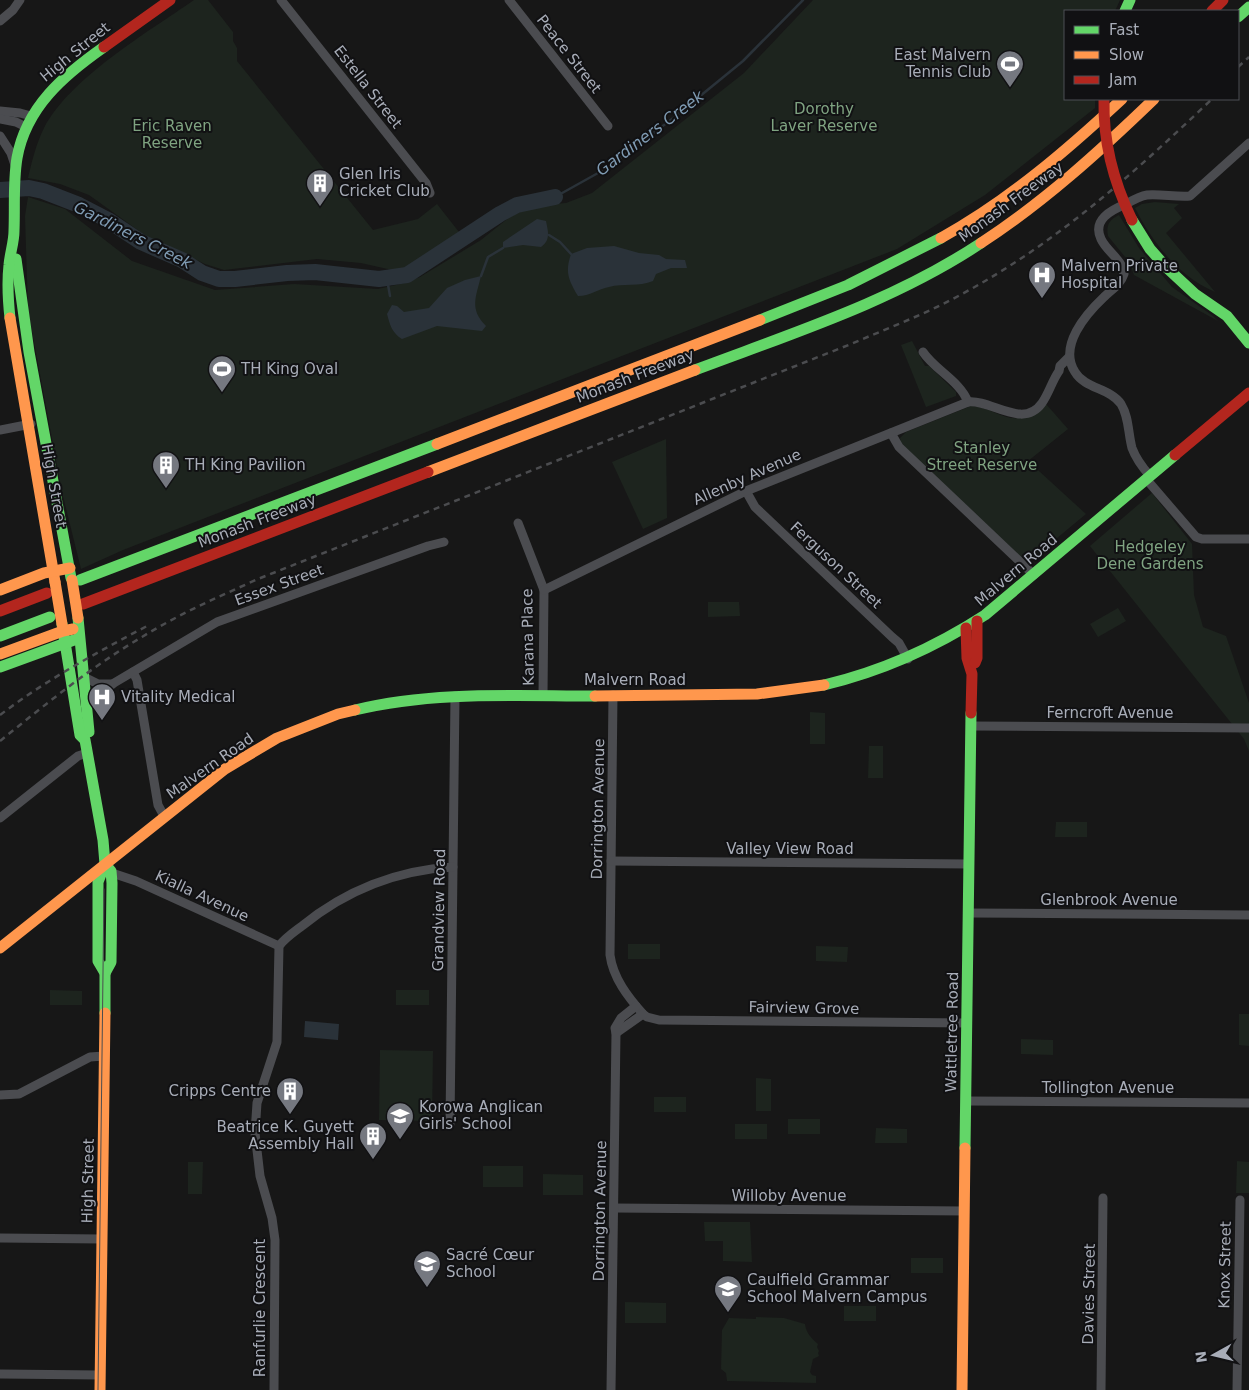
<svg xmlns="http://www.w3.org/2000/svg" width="1249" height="1390" font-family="'DejaVu Sans',sans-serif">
  <rect width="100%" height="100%" fill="#171717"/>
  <g fill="#1d241e">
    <path d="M194 0H208L233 32V41L237 48V61L373 230 418 219 437 204 459 232 408 268 392 270 361 263 317 259 224 270 205 264 146 236 89 195 60 184 28 178C32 161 36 144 44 128 70 78 148 32 194 0Z"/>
    <polygon points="813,0 1120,0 1115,11 1065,11 1065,99 1095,99 1095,108 985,195 897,249 123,550 81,569 62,492 28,310 25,216 28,197 65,209 132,261 215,290 294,284 378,289 405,283 420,277 481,240 506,220 522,210 533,206 566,203 592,193 744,73"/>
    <path d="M1155 202 1179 204 1174 208 1182 218 1166 233 1215 292C1178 276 1153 243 1135 208L1142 204Z"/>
    <path d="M1119 215 1139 248 1172 287 1213 316 1218 321 1134 275 1130 263 1108 236C1106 225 1109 220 1119 215Z"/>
    <polygon points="912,341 925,366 929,366 956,392 956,396 926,407 901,345"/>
    <path d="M1046 404 1068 429 1028 461 1086 514 1027 563 904 447 901 442 900 438 906 432 971 406C987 406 1003 420 1018 418 1027 417 1038 408 1046 404Z"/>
    <polygon points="666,439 667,518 643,529 612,462"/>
    <polygon points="1152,493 1192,544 1194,595 1203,627 1226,636 1249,703 1249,751 1244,739 1090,546"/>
    <polygon points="708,602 739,602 740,616 708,617"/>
    <polygon points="1118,608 1126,621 1098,637 1090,624"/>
    <polygon points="810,712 825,713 825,744 810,744"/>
    <polygon points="869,746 883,746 883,778 868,778"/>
    <polygon points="1056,822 1087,822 1087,837 1055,837"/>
    <rect x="628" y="944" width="32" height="15"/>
    <polygon points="816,946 848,947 847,962 816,961"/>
    <polygon points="50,990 82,991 82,1005 50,1005"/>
    <rect x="396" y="990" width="33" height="15"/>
    <polygon points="1239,1014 1249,1014 1249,1046 1239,1045"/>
    <polygon points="1021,1039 1053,1040 1053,1055 1021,1054"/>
    <polygon points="380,1050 433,1051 432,1121 379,1120"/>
    <polygon points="756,1078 771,1079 771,1111 756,1111"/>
    <rect x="654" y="1097" width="32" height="15"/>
    <rect x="788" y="1119" width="32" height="15"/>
    <rect x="735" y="1124" width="32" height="15"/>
    <polygon points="876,1128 907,1129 907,1143 875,1143"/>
    <polygon points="1237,1161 1249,1162 1249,1193 1236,1193"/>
    <polygon points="188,1162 203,1162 202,1194 188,1194"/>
    <rect x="483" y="1166" width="40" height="21"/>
    <polygon points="543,1174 583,1175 583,1195 543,1195"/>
    <polygon points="704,1222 750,1222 752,1262 723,1261 723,1241 705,1241"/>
    <rect x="911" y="1258" width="32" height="15"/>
    <polygon points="625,1302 666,1303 666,1323 625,1323"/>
    <rect x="844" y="1306" width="32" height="15"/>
    <path d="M756 1317 784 1318 805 1324C806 1333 812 1339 818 1344L817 1347 819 1351 818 1353 819 1356 813 1359 810 1372 812 1375 816 1376V1383L727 1381 726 1373 721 1369 722 1330 729 1318 756 1319Z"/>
  </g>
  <g fill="#2a3239">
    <path d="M537 219 546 221C548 231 551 240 541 247L523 245 503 248V242Z"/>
    <path d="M614 246 639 253 659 255 666 259 685 260 687 268H671L656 274 653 281C639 287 623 283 609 287 598 289 590 296 578 296 568 279 565 272 571 254L587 248Z"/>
    <path d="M481 276C476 297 469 309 486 326L482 331 437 326 402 339C392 333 390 325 387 314L392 305 397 306 404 312 429 308 447 288 465 280Z"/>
    <polygon points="305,1021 339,1024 338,1040 304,1037"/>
  </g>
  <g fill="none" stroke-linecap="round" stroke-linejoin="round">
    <g stroke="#2a3239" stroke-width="2.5">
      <polyline points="555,197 607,168 672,119 743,61 803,0"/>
      <polyline points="549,235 560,242 571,254"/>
      <polyline points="481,276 488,257 503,248"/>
      <polyline points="387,279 390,296"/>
    </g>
    <polyline stroke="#2a3239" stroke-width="16" points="0,190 29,188 43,191 79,205 108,220 141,242 182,260 202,273 219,279 235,279 287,273 315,272 379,279 407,275 500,214 517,205 555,197"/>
    <g stroke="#4b4c50" stroke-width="9">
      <polyline points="281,0 426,183 430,193"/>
      <polyline points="509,0 608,126"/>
      <polyline points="0,21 13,10 20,0"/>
      <polyline points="0,111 20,113 31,116"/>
      <polyline points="0,119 16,122 26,127"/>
      <polyline points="0,136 11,153 15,165"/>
      <path d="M923 352C935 370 960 381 968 402"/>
      <polyline points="0,430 31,424"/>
      <polyline points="891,433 899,447 1034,575"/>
      <path d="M1150 476C1143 468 1136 459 1132 448 1128 433 1129 417 1121 404 1110 388 1085 389 1075 372 1058 346 1086 314 1104 297 1111 290 1121 284 1124 274 1123 260 1107 252 1101 239 1092 220 1111 210 1126 204 1133 200 1140 196 1147 195 1161 194 1176 197 1190 196L1249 143"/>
      <polyline points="1147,480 1196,537 1202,539 1249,539"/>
      <polyline points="746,491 755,507 892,637 899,643 908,659"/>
      <polyline points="518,523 544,590 543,696"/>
      <path d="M544 590 746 491 968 402C991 399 1023 430 1042 403 1049 393 1052 381 1059 371L1060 366 1069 357"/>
      <polyline points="133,672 137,680 158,805 164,816"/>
      <polyline points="84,677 98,684 111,684"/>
      <path d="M613 695 610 955C613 978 628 997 643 1014L647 1017 659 1020 967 1023"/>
      <polyline points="86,705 114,683 217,622 428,546 444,542"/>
      <polyline points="971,726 1249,728"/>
      <polyline points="0,818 78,756 87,753"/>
      <polyline points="611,861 969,864"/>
      <polyline points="112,873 136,881 279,946"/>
      <polyline points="968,913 1249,915"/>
      <polyline points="616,1033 643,1014"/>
      <polyline points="0,1095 19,1094 90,1057 104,1056"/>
      <polyline points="966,1101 1249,1103"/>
      <polyline points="450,1124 455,696"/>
      <polyline points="614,1208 964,1211"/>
      <polyline points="0,1238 102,1239"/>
      <polyline points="0,1374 100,1375"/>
      <path d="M274 1390 275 1240 272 1218 260 1176 255 1133 257 1103 277 1042 279 946C285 938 294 932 302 926 345 891 397 870 453 867"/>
      <polyline points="611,1390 616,1033 615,1028 621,1018 636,1006"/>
      <polyline points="1101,1390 1103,1198"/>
      <polyline points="1237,1390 1240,1200"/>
    </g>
    <g stroke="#63d668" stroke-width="11">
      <polyline points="1125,11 1130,0"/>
      <polyline points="1238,17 1249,7"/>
      <polyline points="1132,220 1150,249 1166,267 1195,294 1227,316 1249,343"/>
      <polyline points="16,259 29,352 71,578"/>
      <path d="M10 318C8 300 7 283 9 265 10 253 14 242 14 231 15 206 13 182 17 158 26 107 64 75 104 47"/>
      <polyline points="760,320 848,285 941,238"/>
      <path d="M695 370C793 333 894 301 981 243"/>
      <polyline points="80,580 437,444"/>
      <polyline points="78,618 89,732"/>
      <polyline points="62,624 80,735 85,740 103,840 105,864 98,882 98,961 105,973 105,1013"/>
      <polyline points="0,636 50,617"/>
      <polyline points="0,667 74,640"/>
      <path d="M824 685C883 671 934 648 985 615L1175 455"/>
      <path d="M355 710C433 691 515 696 595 696"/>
      <polyline points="105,864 111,871 112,883 111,962 105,973"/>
      <polyline points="965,1148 971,713"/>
    </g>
    <g stroke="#ff974d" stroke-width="11">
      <path d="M941 238C1008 201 1066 151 1122 99"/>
      <path d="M981 243C1044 202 1100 151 1154 99"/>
      <polyline points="10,318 55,582"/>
      <polyline points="437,444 760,320"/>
      <polyline points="428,472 695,370"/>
      <polyline points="0,590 44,573 70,568"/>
      <polyline points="0,654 63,631 73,629"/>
      <polyline points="595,696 757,694 824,685"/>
      <polyline points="0,948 225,769 277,738 338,714 355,710"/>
      <polyline points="100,1390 105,1013"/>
      <polyline points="962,1390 965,1148"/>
    </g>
    <g stroke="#b3261e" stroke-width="11">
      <polyline points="1212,11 1223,0"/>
      <polyline points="104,47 170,0"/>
      <polyline points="1175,455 1249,393"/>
      <polyline points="83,604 428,472"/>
      <polyline points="0,611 47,593"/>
      <polyline points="966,628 967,658 972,674 971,713"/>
      <polyline points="975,663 977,658 977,621"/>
    </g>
    <polyline stroke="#4b4c4f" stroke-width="1" points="98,1390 104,889"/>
    <g stroke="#4b4c4f" stroke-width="2.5" stroke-dasharray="6 5" stroke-linecap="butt">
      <polyline points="1238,67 1249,57"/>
      <path d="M0 715C46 680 96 653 147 626"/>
      <path d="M0 741C46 704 91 667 142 637 179 614 218 597 258 579L851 344C888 328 926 314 962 294 1058 242 1134 173 1212 99"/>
    </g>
    <g stroke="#ff974d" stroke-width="11">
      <polyline points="72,580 78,618"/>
      <polyline points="55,582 62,624"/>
    </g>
    <path stroke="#b3261e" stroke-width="11" d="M1104 99C1103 142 1113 181 1132 220"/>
  </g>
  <defs>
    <g id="stadium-pin" transform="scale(1.4375)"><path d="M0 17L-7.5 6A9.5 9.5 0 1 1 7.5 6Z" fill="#757880" stroke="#111113"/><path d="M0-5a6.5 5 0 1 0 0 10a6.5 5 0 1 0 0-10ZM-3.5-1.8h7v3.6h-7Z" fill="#fff"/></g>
    <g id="building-pin" transform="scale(1.4375)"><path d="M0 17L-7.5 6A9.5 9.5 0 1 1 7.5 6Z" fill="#757880" stroke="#111113"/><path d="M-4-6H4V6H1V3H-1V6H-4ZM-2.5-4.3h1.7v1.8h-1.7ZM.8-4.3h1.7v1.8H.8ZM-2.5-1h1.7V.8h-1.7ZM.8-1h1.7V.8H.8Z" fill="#fff"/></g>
    <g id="hospital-pin" transform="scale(1.4375)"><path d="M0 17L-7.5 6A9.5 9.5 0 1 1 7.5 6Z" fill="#757880" stroke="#111113"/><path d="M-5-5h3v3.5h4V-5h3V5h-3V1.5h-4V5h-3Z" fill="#fff"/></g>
    <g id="school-pin" transform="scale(1.4375)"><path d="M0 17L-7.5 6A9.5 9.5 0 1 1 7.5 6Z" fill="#757880" stroke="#111113"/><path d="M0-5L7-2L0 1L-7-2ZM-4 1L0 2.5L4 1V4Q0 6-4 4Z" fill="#fff"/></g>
  </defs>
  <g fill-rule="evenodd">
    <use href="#stadium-pin" x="1010" y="64"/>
    <use href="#building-pin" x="320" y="183"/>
    <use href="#hospital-pin" x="1042" y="275"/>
    <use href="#stadium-pin" x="222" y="369"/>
    <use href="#building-pin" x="166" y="465"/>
    <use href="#hospital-pin" x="102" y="697"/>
    <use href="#building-pin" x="290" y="1091"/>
    <use href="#school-pin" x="400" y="1116"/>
    <use href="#building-pin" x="373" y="1136"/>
    <use href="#school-pin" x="427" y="1264"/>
    <use href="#school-pin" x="728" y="1289"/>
  </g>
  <g text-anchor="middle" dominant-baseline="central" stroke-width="4" stroke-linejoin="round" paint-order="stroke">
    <g font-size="15" fill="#a8adb8" stroke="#111113">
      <text transform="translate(75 52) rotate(-39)">High Street</text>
      <text transform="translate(569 54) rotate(52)">Peace Street</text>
      <text transform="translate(368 87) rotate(52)">Estella Street</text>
      <text transform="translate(1011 202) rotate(-36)">Monash Freeway</text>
      <text transform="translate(635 376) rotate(-21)">Monash Freeway</text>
      <text transform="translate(747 477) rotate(-24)">Allenby Avenue</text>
      <text transform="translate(54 486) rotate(80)">High Street</text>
      <text transform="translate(257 521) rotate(-21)">Monash Freeway</text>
      <text transform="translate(836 565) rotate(43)">Ferguson Street</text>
      <text transform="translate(1016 570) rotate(-40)">Malvern Road</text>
      <text transform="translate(279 585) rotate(-20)">Essex Street</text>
      <text transform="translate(528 637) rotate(-91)">Karana Place</text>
      <text x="635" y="680">Malvern Road</text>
      <text x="1110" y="713">Ferncroft Avenue</text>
      <text transform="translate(210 766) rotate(-35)">Malvern Road</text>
      <text transform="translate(598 809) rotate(-89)">Dorrington Avenue</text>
      <text x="790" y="849">Valley View Road</text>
      <text transform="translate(202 896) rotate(25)">Kialla Avenue</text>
      <text x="1109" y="900">Glenbrook Avenue</text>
      <text transform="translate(439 910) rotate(-89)">Grandview Road</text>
      <text transform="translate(804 1008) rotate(1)">Fairview Grove</text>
      <text transform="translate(952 1032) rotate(-89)">Wattletree Road</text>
      <text x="1108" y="1088">Tollington Avenue</text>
      <text transform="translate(88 1181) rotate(-89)">High Street</text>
      <text x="789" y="1196">Willoby Avenue</text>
      <text transform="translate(600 1211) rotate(-89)">Dorrington Avenue</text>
      <text transform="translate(1225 1265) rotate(-89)">Knox Street</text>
      <text transform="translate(1089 1294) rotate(-89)">Davies Street</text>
      <text transform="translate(260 1308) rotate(-90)">Ranfurlie Crescent</text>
    </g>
    <g font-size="15" fill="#a8adb8" stroke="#111113" text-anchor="start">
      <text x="991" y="55" text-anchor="end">East Malvern<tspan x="991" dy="17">Tennis Club</tspan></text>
      <text x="339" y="174">Glen Iris<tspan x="339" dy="17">Cricket Club</tspan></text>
      <text x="1061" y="266">Malvern Private<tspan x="1061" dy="17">Hospital</tspan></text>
      <text x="241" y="369">TH King Oval</text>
      <text x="185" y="465">TH King Pavilion</text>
      <text x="121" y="697">Vitality Medical</text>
      <text x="271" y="1091" text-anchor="end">Cripps Centre</text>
      <text x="419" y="1107">Korowa Anglican<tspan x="419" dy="17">Girls' School</tspan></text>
      <text x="354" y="1127" text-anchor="end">Beatrice K. Guyett<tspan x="354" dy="17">Assembly Hall</tspan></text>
      <text x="446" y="1255">Sacré Cœur<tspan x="446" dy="17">School</tspan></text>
      <text x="747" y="1280">Caulfield Grammar<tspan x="747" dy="17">School Malvern Campus</tspan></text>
    </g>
    <g font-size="15" fill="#7fa381" stroke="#111113">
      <text x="824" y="109">Dorothy<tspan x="824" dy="17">Laver Reserve</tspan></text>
      <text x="172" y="126">Eric Raven<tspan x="172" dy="17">Reserve</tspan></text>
      <text x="982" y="448">Stanley<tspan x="982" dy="17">Street Reserve</tspan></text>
      <text x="1150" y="547">Hedgeley<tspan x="1150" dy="17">Dene Gardens</tspan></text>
    </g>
    <g font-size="16" font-style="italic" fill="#7f9bb3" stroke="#111113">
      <text transform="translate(650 133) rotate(-37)">Gardiners Creek</text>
      <text transform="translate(133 235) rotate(27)">Gardiners Creek</text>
    </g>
  </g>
  <rect x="1064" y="10" width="175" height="90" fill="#111113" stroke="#4d4f55"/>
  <rect x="1074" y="26" width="25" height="8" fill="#63d668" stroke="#4d4f55"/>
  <text x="1109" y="35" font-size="15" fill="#a8adb8">Fast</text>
  <rect x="1074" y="51" width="25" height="8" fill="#ff974d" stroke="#4d4f55"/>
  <text x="1109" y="60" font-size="15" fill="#a8adb8">Slow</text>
  <rect x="1074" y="76" width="25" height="8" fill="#b3261e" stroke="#4d4f55"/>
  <text x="1109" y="85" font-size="15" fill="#a8adb8">Jam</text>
  <g transform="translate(1214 1355) rotate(262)" stroke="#111113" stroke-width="4" paint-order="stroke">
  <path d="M0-4L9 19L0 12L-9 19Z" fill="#a8adb8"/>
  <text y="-8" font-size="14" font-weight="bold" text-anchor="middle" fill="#a8adb8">N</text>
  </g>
</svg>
